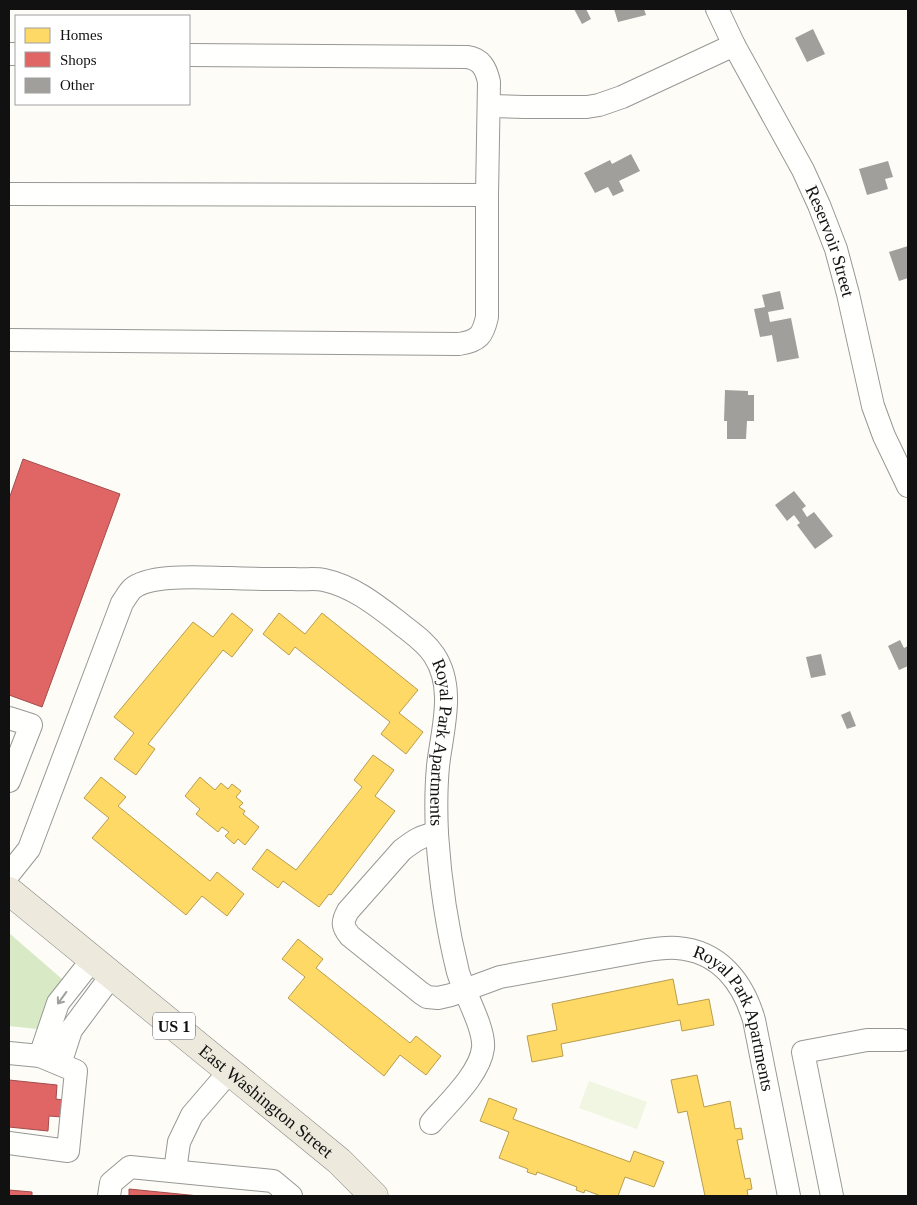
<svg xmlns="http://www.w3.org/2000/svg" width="917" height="1205" font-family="'Times New Roman',serif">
  <rect width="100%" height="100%" fill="#fdfcf7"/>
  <polygon fill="#d8eac5" points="9,933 62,979 44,1008 37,1029 9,1026"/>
  <polygon fill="#f0f6e1" points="589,1081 647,1102 637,1129 579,1108"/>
  <g fill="#ffd966" stroke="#b89d4c">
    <polygon points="232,613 253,630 232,657 223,650 148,744 155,749 136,775 114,759 134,733 114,717 193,622 213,637"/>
    <polygon points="279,613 305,634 322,613 418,690 399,713 423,732 406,754 381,734 390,722 295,647 289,655 263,634"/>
    <polygon points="373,755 394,770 375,796 395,811 331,895 329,894 319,907 283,881 278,888 252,869 267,849 296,870 362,787 354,780"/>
    <polygon points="101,777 126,797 118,806 210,881 217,872 244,894 227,916 202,896 186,915 92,838 109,818 84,798"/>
    <polygon points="200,777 215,790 221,783 228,789 232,784 241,791 236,797 243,803 239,807 245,811 243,814 259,827 245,845 238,839 234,844 225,836 229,832 222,827 218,832 196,814 200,809 185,796"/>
    <polygon points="298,939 323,959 316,968 410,1043 416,1036 441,1056 426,1075 400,1055 384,1076 288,998 305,977 282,959"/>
    <polygon points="673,979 678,1005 709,999 714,1025 682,1031 680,1020 561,1044 563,1056 532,1062 527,1036 557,1030 552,1004"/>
    <polygon points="697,1075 704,1107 730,1101 735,1129 741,1128 743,1139 737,1140 745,1179 750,1178 752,1189 747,1190 748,1196 705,1196 687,1111 678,1113 671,1080"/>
    <polygon points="489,1098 517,1109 513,1119 630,1162 634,1151 664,1162 654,1187 625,1177 618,1196 601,1196 585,1190 584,1193 576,1190 577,1187 537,1172 536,1175 527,1172 528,1169 499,1158 509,1132 480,1121"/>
  </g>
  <g fill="#e06666" stroke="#a24c4c">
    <polygon points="23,459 120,494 42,707 9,695 9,499"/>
    <polygon points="9,1080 57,1085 56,1099 63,1100 62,1117 49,1116 48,1131 9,1127"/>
    <polygon points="129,1189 199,1196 129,1196"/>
    <polygon points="9,1190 32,1192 32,1196 9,1196"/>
  </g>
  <g fill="#a19f9c">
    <polygon points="574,9 586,9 591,19 582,24"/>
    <polygon points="614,9 644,9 646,15 618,22"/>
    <polygon points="813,29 825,54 807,62 795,38"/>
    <polygon points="631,154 640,171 619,181 624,191 613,196 608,187 595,193 584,173 610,160 612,164"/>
    <polygon points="888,161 893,177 885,179 888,189 867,195 859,169"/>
    <polygon points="908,246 908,278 899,281 889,252"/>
    <polygon points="780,291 784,309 768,312 770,322 791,318 799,358 777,362 772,335 760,337 754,309 765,307 762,295"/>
    <polygon points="725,390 748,391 748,395 754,395 754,421 747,421 746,439 727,439 727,421 724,421"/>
    <polygon points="794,491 806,506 802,509 807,517 814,512 833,536 815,549 797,525 800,523 794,515 787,521 775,505"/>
    <polygon points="900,640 904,648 908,646 908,666 899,670 888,646"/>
    <polygon points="821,654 826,675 811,678 806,657"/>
    <polygon points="850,711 856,726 847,729 841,715"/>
  </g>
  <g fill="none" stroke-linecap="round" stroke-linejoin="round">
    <g stroke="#979795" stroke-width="24">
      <g id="minor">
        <path id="s1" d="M717 9 734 45 803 170 819 205 836 249 848 294 873 406 884 436 908 486"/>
        <polyline points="9,54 16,54"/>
        <polyline points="489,106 524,107 587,107 599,105 622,97 734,45"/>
        <polyline points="9,194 487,195"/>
        <path d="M9 340 459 344C479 341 483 335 487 317V195L489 82C486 68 481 59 467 57L189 55"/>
        <polyline points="9,718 31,725 9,781"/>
        <path id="s2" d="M437 833C421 836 415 840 402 850L348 911C342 922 342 926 350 936L421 993 427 997 438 998 451 995 500 977 642 951C654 949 665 947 677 948 719 951 743 982 754 1020L789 1196"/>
        <path id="s3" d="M9 874 29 849 122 603C125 599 128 593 132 589 150 573 207 578 231 578 252 579 273 579 294 579 304 580 315 578 324 580 352 586 375 604 397 621 410 632 425 641 434 655 456 688 442 730 438 766 436 788 436 812 437 834 440 879 447 928 458 972 464 993 485 1028 483 1048 480 1074 448 1103 431 1123"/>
        <polyline points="9,1053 40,1056 76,1071 68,1151 9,1143"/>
        <polyline points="40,1056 58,1003 92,960"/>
        <polyline points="60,1064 71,1030 112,975"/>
        <polyline points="175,1171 179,1142 192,1115 229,1072"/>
        <polyline points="109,1196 111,1183 130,1167 273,1181 291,1196"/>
        <polyline points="832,1196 803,1052 867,1040 901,1040"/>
      </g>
    </g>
    <g stroke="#858482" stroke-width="29">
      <g id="major">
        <path id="s4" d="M9 891 339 1161 374 1196"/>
      </g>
    </g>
    <use href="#minor" stroke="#fffffe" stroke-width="22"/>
    <use href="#major" stroke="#ede9dc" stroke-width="28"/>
  </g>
  <defs><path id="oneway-shaft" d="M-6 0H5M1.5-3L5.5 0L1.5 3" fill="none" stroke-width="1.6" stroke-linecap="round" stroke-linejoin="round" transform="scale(1.25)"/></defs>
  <use stroke="#a0a09f" href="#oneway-shaft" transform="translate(62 998) rotate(126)"/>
  <g text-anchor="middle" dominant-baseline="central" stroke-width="5" stroke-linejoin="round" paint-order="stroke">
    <rect fill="#fff" stroke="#585858" stroke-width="1" x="153" y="1012.5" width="42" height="27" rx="4"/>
    <g font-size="16" font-weight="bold" fill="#111">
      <text x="174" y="1026">US 1</text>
    </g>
    <g font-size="18" fill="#111" stroke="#fff">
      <text stroke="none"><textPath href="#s1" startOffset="259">Reservoir Street</textPath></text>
      <text stroke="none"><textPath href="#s3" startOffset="731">Royal Park Apartments</textPath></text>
      <text stroke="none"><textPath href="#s2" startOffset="604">Royal Park Apartments</textPath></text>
      <text stroke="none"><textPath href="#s4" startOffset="332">East Washington Street</textPath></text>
    </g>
  </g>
  <rect width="917" height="1205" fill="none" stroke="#111111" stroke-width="20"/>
  <rect x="15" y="15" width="175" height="90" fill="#ffffff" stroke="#a0a0a0"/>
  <rect x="25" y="28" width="25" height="15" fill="#ffd966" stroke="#a0a0a0"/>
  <text x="60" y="40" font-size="15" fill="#111111">Homes</text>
  <rect x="25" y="52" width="25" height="15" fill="#e06666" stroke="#a0a0a0"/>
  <text x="60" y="65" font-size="15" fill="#111111">Shops</text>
  <rect x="25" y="78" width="25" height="15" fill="#a19f9c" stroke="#a0a0a0"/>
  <text x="60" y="90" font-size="15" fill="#111111">Other</text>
</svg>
